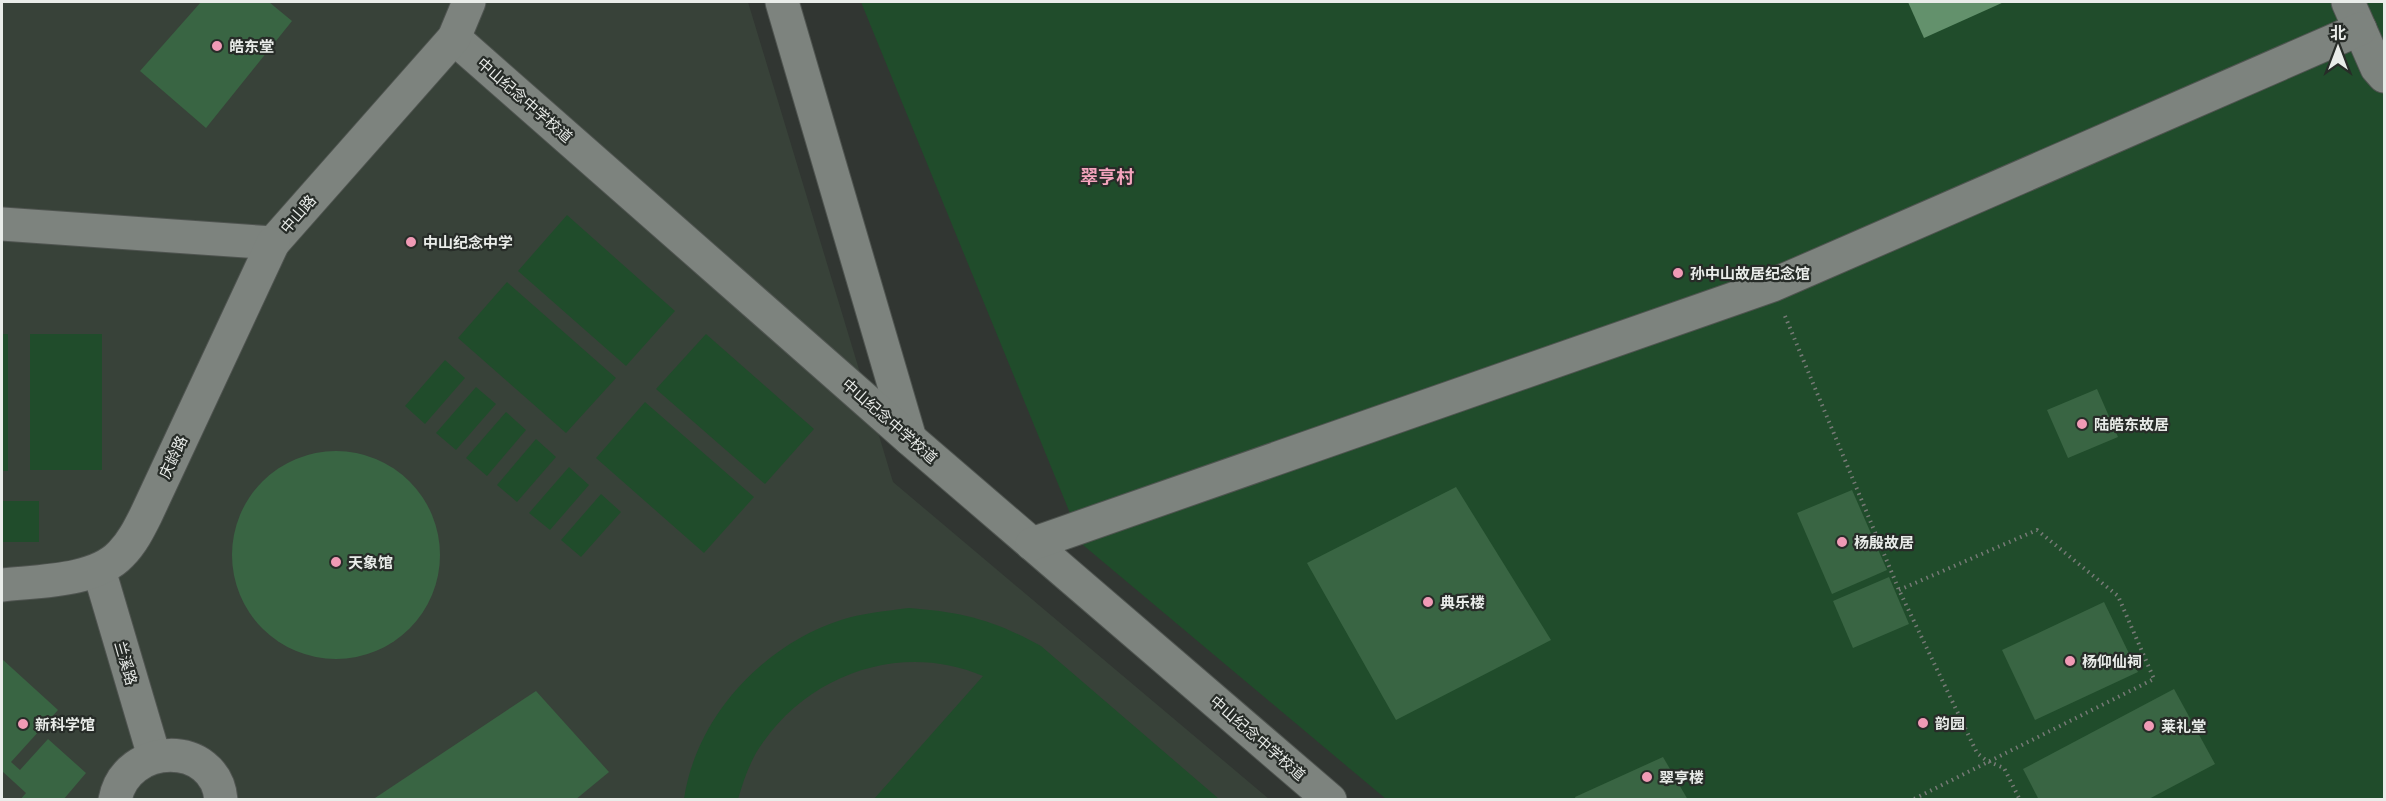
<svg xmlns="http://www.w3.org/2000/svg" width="2386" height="801" font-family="Montserrat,'Noto Sans SC',sans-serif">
  <rect width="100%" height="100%" fill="#313632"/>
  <polygon fill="#384239" points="2,2 748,2 893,482 1269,799 2,800"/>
  <g fill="#204c2b">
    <polygon points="861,2 2384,2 2384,799 1386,799 1083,545"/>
    <polygon points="567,215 675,311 626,366 518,271"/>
    <polygon points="507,282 616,378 566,433 458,338"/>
    <rect x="2" y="334" width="6" height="137"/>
    <rect x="30" y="334" width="72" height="136"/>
    <polygon points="706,334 814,429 765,484 656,389"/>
    <polygon points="445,360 465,378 425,424 405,406"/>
    <polygon points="476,387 496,404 456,450 436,433"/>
    <polygon points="645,402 754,497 704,553 596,458"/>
    <polygon points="506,412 526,430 487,476 466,458"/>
    <polygon points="536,439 556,457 517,502 497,485"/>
    <polygon points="569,467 589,485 550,530 529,513"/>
    <polygon points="601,494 621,512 581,557 561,540"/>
    <rect x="2" y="501" width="37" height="41"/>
    <path d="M909 608C962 612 994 620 1041 646L1219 799H874L983 676C904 642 813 672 764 741 751 758 744 779 738 799H684C696 717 763 645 841 620 863 613 886 611 909 608Z"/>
  </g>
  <polygon fill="#63916c" points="1908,2 2004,2 1924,38"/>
  <g fill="#396543">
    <polygon points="201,2 269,2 292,21 206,128 140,71"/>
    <polygon points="2097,389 2118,437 2068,458 2047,410"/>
    <circle cx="336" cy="555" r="104"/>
    <polygon points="1456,487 1551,640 1396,720 1307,563"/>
    <polygon points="1852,490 1887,570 1832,594 1797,513"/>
    <polygon points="1889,577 1909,624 1853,648 1833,601"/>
    <polygon points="2104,602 2138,672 2035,720 2002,650"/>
    <polygon points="2,659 58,710 11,762 20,770 48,739 86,773 63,800 20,800 26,793 2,771"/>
    <polygon points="2174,689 2215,764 2147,800 2039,800 2023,769"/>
    <polygon points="536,691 609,772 575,800 372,800"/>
    <polygon points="1663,757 1688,800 1576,800 1575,797"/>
  </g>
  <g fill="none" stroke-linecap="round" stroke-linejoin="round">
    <g stroke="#4f5450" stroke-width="35">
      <g id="minor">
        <polyline points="782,2 910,439"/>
        <polyline points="2348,2 2377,68 2384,76"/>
        <polyline points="454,38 910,439 1330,800"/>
        <polyline points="2,224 273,243 454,38 469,2"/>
        <polyline points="1032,544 1773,285 2360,29"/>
        <polyline points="99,570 154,756"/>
        <path d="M2 585C37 581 95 582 121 554 132 543 139 529 146 515L273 243"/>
        <path d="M115 800C126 741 216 740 221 800"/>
      </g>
    </g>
    <g stroke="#767a76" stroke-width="4" stroke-dasharray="1.5 4.5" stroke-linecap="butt">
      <polyline points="1785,316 1899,590 1977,753 1987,761 2004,768 2020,800"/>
      <polyline points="1899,590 2037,530 2118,596 2154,679 1912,800"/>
    </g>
    <use href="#minor" stroke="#7d837e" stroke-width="33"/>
  </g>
  <g fill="#f09ab5" stroke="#272c28" stroke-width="2">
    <circle cx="217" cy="46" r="6"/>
    <circle cx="411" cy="242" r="6"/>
    <circle cx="1678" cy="273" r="6"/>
    <circle cx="2082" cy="424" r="6"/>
    <circle cx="1842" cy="542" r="6"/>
    <circle cx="336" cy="562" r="6"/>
    <circle cx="1428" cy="602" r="6"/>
    <circle cx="2070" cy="661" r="6"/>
    <circle cx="1923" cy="723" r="6"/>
    <circle cx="23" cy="724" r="6"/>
    <circle cx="2149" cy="726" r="6"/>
    <circle cx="1647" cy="777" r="6"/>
  </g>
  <g text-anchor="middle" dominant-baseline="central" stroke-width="4.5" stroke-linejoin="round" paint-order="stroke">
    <g font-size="15" font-weight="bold" fill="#e9ece9" stroke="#272c28" text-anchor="start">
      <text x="229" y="46">皓东堂</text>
      <text x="423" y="242">中山纪念中学</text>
      <text x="1690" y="273">孙中山故居纪念馆</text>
      <text x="2094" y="424">陆皓东故居</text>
      <text x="1854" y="542">杨殷故居</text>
      <text x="348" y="562">天象馆</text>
      <text x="1440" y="602">典乐楼</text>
      <text x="2082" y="661">杨仰仙祠</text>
      <text x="1935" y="723">韵园</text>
      <text x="35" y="724">新科学馆</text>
      <text x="2161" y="726">莱礼堂</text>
      <text x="1659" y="777">翠亨楼</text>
    </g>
    <g font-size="15" fill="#e9ece9" stroke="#272c28">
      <text transform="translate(525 100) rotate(41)">中山纪念中学校道</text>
      <text transform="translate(298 214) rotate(-49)">中山路</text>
      <text transform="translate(890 421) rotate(41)">中山纪念中学校道</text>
      <text transform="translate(173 457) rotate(-65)">庆龄路</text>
      <text transform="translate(126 663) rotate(74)">兰溪路</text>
      <text transform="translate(1258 738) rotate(41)">中山纪念中学校道</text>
    </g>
    <g font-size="18" font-weight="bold" fill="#f5a4bd" stroke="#272c28">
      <text x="1107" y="177">翠亨村</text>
    </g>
  </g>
  <rect width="2386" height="801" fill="none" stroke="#e9ece9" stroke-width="6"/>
  <g transform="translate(2338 48)" stroke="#272c28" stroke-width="4.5" paint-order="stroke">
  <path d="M0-4.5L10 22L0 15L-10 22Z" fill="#e9ece9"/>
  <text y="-9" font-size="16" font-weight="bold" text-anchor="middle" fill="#e9ece9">北</text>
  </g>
</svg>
